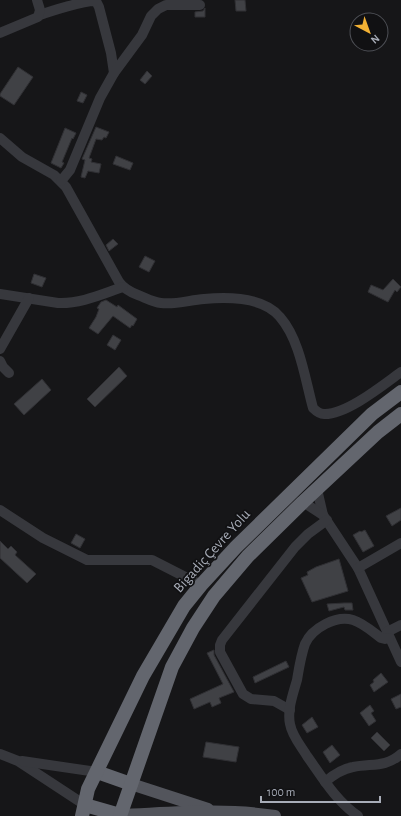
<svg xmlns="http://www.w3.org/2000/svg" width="401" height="816" font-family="'Alegreya Sans',sans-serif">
  <rect width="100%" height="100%" fill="#161618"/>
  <g fill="#404145" stroke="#303034">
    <polygon points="235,0 245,0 246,11 236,11"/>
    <polygon points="205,8 205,17 195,17 195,12 203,11"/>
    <polygon points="18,67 33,77 14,105 0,96 0,94"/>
    <polygon points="147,71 152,76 145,84 140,80"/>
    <polygon points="81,92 87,95 83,103 77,101"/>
    <polygon points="96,127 109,132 106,138 104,137 102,140 96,139 89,158 92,159 91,162 101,164 99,173 88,171 85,178 81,177 85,160 82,159"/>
    <polygon points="65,128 76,133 73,139 72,138 62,162 64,163 61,168 51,163"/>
    <polygon points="116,156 133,163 130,170 113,164"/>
    <polygon points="113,239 118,244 109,251 106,245"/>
    <polygon points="145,256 155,261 149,272 139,267"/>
    <polygon points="34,274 46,278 42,287 31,283"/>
    <polygon points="393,279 401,287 397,292 395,290 388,302 368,292 371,285 383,290"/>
    <polygon points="106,300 117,307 118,305 137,319 133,326 132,325 130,328 113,316 98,334 89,328 96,317 99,309 97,308 101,302"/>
    <polygon points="113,335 121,340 115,350 107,345"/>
    <polygon points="119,367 127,376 95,407 87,399"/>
    <polygon points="42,379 51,390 24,415 14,404"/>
    <polygon points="401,508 401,520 392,526 386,516"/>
    <polygon points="365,530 374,546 363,552 353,535 360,531 361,532"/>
    <polygon points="76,534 85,539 80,548 71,543"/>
    <polygon points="0,541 8,549 11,546 17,552 15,555 36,574 27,583 0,558"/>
    <polygon points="339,559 348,591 312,602 301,578 308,575 307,572 316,567"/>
    <polygon points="344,603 352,603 353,610 345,610 344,607 329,611 327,604"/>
    <polygon points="214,650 214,655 234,692 219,698 221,703 212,707 210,702 194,709 190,699 223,684 207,653"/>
    <polygon points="286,661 289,667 255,683 253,677"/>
    <polygon points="381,673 388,682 374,692 370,685 374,682 373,680"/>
    <polygon points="401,694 401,707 396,709 391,699"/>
    <polygon points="370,705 374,711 371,713 376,721 369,726 360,713"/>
    <polygon points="312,717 318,727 307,733 302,725"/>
    <polygon points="377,732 390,745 384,751 371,738"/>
    <polygon points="206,742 239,747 236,762 203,757"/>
    <polygon points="332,745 340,755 330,763 323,752"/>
  </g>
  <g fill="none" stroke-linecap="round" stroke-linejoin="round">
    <g stroke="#37383d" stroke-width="10">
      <path d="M40 15C51 11 86 0 96 1L99 7 111 53 114 73"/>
      <polyline points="0,33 38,17 40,10 37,0"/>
      <path d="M0 138 22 157 54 175 66 187 119 282C124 289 130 292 138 295 146 298 153 302 161 303 175 305 190 300 204 299 227 297 264 297 280 317 300 340 305 379 313 408 316 411 319 414 324 414 346 415 383 385 401 372"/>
      <polyline points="61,181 70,170 100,98 114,73 142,35 151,16 158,9 166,5 200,5"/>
      <path d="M0 294 58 303C81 304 102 294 123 287"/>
      <polyline points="0,349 29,298"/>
      <polyline points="0,361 3,367 9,373"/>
      <polyline points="317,489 323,515"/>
      <polyline points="303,502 323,515 358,568 401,662"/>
      <polyline points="0,510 43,538 87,560 152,560 201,585"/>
      <polyline points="358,568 401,543"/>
      <polyline points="387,632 401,625"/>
      <polyline points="290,710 274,701 251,699 243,694 220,652 220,645 222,640 295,547 308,534 327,520"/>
      <polyline points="0,754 18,761 85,805"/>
      <polyline points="22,761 97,772"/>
      <path d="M325 782C333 775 342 769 353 767 372 763 385 768 401 754"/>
      <path d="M358 816C336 801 322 777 307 756 301 746 292 736 290 724 287 710 293 694 297 680 299 668 301 655 305 644 312 628 336 615 353 620 363 623 373 632 381 638L385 639 389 638"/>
    </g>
    <g stroke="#53555c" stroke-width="12">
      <polyline points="131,784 208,809"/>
      <path d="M120 815C172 813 224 808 275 816"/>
    </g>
    <g stroke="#63666e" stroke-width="14">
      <polyline points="97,772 131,784"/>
      <polyline points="85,805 120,815"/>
      <polyline points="82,816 88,789 143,676 184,606 201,585 236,547 372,414 401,392"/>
      <polyline points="120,816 172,667 193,628 214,596 248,556 303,502 378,432 401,414"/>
    </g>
  </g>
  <g text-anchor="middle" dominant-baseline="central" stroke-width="3.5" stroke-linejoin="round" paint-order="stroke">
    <g font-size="15" fill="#a8adb8" stroke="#111113">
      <text transform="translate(212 551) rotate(-48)">Bigadiç Çevre Yolu</text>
    </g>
  </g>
  <g transform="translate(369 32) rotate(139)"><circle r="19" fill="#111113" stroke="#4d4f55"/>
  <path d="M0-3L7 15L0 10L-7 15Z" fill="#f2b134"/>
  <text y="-6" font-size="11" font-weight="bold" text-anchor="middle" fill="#a8adb8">N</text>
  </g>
  <path d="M261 796v6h119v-6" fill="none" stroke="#a8adb8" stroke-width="2"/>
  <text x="267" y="796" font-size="12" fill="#a8adb8" stroke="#111113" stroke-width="3" paint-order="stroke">100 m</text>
</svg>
